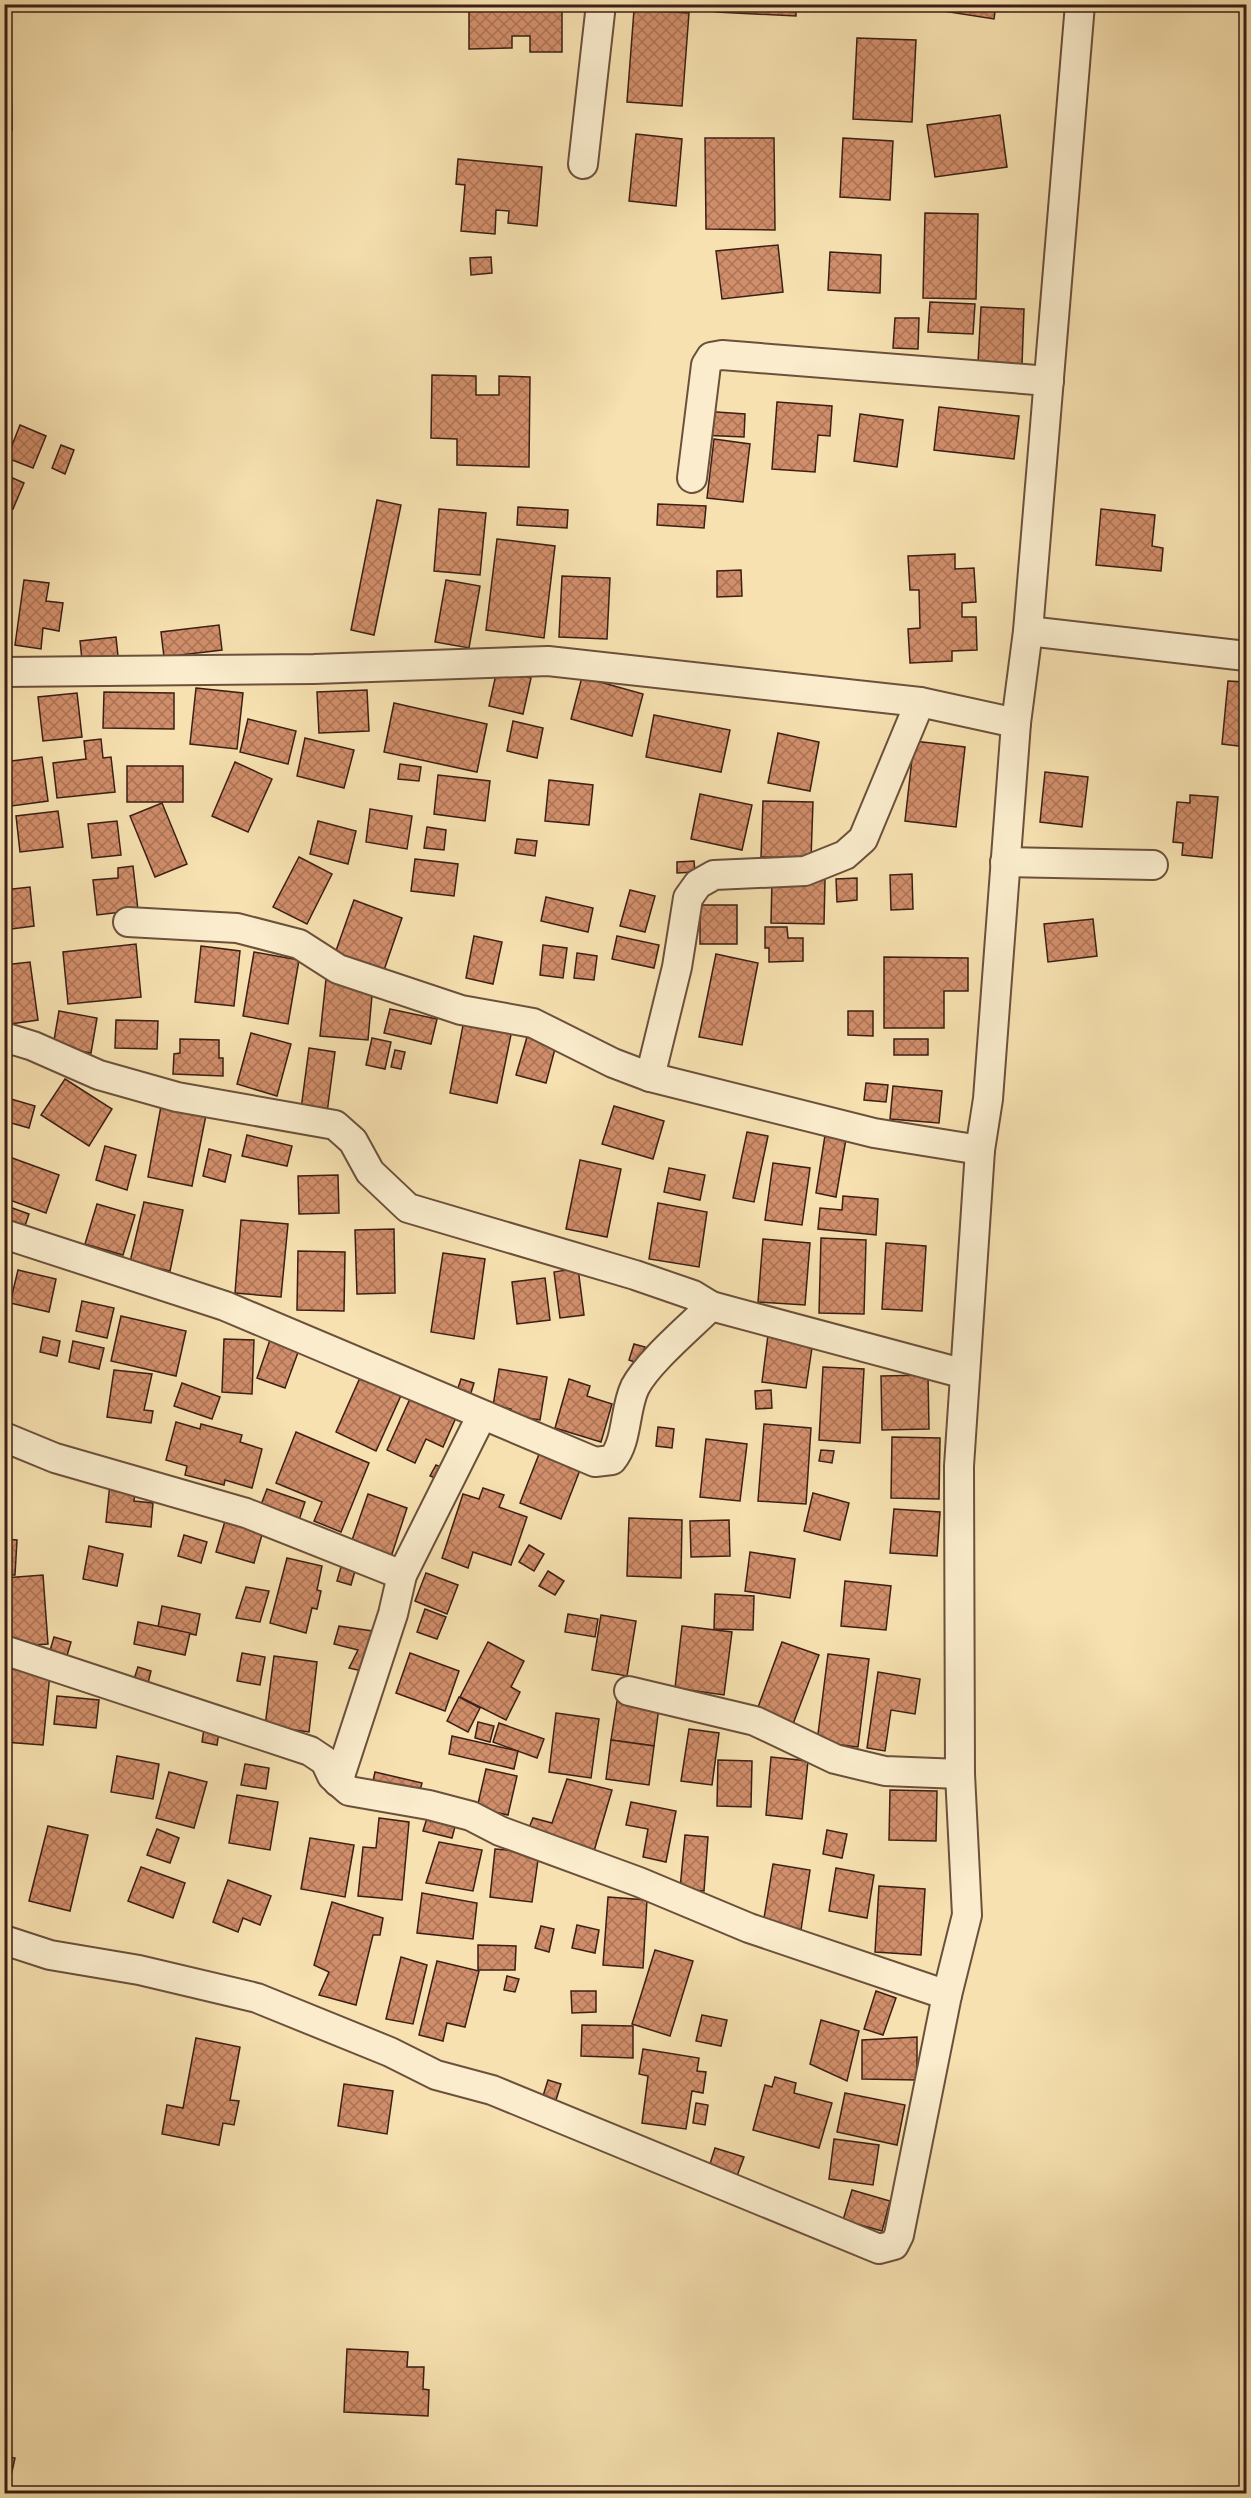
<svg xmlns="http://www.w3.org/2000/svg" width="1251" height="2498" font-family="'IM FELL Double Pica',serif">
  <defs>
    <pattern id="building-cross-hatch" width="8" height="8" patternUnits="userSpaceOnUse" patternTransform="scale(1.5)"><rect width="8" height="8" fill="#d18e6a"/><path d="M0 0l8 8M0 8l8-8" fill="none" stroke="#ab7356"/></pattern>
  </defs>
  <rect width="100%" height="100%" fill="#f7e1b0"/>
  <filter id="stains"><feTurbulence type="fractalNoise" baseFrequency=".00333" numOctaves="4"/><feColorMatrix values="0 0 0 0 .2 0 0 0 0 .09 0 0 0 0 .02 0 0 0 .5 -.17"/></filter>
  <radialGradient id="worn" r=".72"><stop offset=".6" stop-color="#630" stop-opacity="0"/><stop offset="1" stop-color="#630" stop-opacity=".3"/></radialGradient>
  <g fill="url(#building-cross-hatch)" stroke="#3c1f15" stroke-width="1.5">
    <polygon points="4,4 10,4 12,130 4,130"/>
    <polygon points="469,4 562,4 562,52 530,52 530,36 512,36 512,48 469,49"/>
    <polygon points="716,4 796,4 796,16 716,12"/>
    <polygon points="937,4 996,4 994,19 936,10"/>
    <polygon points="1007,4 1059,4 1059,8"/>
    <polygon points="634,10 689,13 682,106 627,102"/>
    <polygon points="857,38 916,40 912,122 853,119"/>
    <polygon points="1000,115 1007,167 935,177 927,125"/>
    <polygon points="636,134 682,139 676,206 629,201"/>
    <polygon points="705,138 774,138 775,230 706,229"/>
    <polygon points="843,138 893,141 890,200 840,197"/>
    <polygon points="458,159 542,167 537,226 508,223 509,211 496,210 495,234 461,231 465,185 456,184"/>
    <polygon points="925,213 978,214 976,299 923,298"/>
    <polygon points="778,245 783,292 722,299 716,251"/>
    <polygon points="830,252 881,255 880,293 828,290"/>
    <polygon points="491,257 492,273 471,275 470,258"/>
    <polygon points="930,302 975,304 973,334 928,332"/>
    <polygon points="981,307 1024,309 1022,365 978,363"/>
    <polygon points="895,318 919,318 918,349 893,348"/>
    <polygon points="432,375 476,376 476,395 499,395 499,376 530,377 529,467 457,465 457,439 431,438"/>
    <polygon points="777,402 832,406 830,436 818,435 815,472 772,469"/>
    <polygon points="939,407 1019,416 1014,459 934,450"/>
    <polygon points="702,411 745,414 744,437 700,435"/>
    <polygon points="860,414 903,420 897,467 854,461"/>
    <polygon points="20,425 46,436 33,468 7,458"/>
    <polygon points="714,439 750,444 743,502 707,498"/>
    <polygon points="61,445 74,450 65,474 52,468"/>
    <polygon points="8,476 24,483 13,509 4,505 4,485"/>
    <polygon points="377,500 401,505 374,635 351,630"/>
    <polygon points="658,504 706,506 704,528 657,525"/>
    <polygon points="518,507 568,510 567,528 517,525"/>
    <polygon points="439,509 486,513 480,575 434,571"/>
    <polygon points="1101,509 1155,515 1152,546 1163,548 1161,571 1096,565"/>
    <polygon points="4,526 11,526 7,556 4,555"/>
    <polygon points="497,539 555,546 544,638 486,630"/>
    <polygon points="955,554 955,569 974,568 976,602 962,603 962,617 976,617 977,650 952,651 952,661 910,663 908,629 920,628 919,590 910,590 908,556"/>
    <polygon points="741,570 742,596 717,597 717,571"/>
    <polygon points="562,576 610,578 607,639 559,637"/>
    <polygon points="24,580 49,583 46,601 63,603 59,631 43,628 41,649 15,645"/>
    <polygon points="446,580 480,586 469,648 435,642"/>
    <polygon points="219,625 222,650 164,657 161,632"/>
    <polygon points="116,637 118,656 82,660 80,641"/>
    <polygon points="497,670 531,678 523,714 489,706"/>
    <polygon points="582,677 643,694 632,736 571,719"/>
    <polygon points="1228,681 1246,682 1246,747 1222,744"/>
    <polygon points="196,688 243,693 237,749 190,744"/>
    <polygon points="367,690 369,731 319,733 317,692"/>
    <polygon points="104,692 174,693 174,729 103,728"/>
    <polygon points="77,693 82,737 43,741 38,697"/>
    <polygon points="394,703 487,724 477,772 384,752"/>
    <polygon points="654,715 730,730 721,772 646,757"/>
    <polygon points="248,719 296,731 288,764 240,752"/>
    <polygon points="513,721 543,728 537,758 507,751"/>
    <polygon points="778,733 819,742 810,791 768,783"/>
    <polygon points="305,738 354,750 344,788 297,776"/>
    <polygon points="101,739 103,758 111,757 115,792 57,798 53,763 86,759 84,741"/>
    <polygon points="914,741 965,747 956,827 905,821"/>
    <polygon points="42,757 48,801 4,807 4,762"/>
    <polygon points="235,762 272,779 248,832 212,816"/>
    <polygon points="400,764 421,767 419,781 398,779"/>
    <rect x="127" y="766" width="56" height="36"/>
    <polygon points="1045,772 1088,777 1082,827 1040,822"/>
    <polygon points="438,775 490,781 485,821 434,814"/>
    <polygon points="549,780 593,785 589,825 545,821"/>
    <polygon points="700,794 752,805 742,850 691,839"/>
    <polygon points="1190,795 1218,797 1212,858 1182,855 1183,843 1173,842 1177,802 1190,803"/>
    <polygon points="763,801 813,802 811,859 761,857"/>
    <polygon points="162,803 187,864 155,877 130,816"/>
    <polygon points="370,809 412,816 407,849 366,842"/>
    <polygon points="58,811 63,847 20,852 16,816"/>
    <polygon points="117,821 121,855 92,858 88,824"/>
    <polygon points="318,821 356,831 348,864 310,854"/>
    <polygon points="427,827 446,830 444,850 424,848"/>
    <polygon points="517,839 537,841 535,856 515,853"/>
    <polygon points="299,857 332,874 307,924 273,907"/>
    <polygon points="415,859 458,864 454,896 411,891"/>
    <polygon points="694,861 695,872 677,873 677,862"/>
    <polygon points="133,866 138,910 97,915 93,880 118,878 118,868"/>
    <polygon points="912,874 913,909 891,910 890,875"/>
    <polygon points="772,878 825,879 824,924 771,923"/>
    <polygon points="857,878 857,900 837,902 836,879"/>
    <polygon points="30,887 34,926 4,930 4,890"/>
    <polygon points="630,890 655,896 645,932 620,926"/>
    <polygon points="546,897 593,908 588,932 541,921"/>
    <polygon points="354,900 402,918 382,976 333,959"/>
    <rect x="700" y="905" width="37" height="39"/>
    <polygon points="1093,919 1097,956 1048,962 1044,924"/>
    <polygon points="765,927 787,927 788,938 803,938 803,961 769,962 769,948 765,948"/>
    <polygon points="474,936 502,942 493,984 466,978"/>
    <polygon points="617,936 659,945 654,968 612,959"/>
    <polygon points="136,944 141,997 68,1004 63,952"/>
    <polygon points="543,945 567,948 563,978 540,975"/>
    <polygon points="201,946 240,951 234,1006 195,1002"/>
    <polygon points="254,952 299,960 288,1024 243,1016"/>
    <polygon points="577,953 597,956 594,980 574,978"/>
    <polygon points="716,954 758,963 742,1045 699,1037"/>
    <polygon points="884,957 968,958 968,991 944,991 944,1028 884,1028"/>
    <polygon points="30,962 38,1020 4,1025 4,965"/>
    <polygon points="326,979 373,984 368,1040 320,1036"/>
    <polygon points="390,1009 437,1019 431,1044 384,1033"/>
    <polygon points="59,1011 97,1018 91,1053 53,1046"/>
    <polygon points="848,1011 873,1011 873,1036 848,1035"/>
    <polygon points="465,1015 513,1025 497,1103 450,1093"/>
    <polygon points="116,1020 158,1021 157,1049 115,1048"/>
    <polygon points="251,1033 291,1044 277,1096 237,1084"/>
    <polygon points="527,1037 556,1045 546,1083 516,1075"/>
    <polygon points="372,1038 391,1042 385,1069 366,1065"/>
    <polygon points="180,1039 219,1040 219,1058 223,1058 223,1076 173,1074 174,1054 180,1053"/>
    <rect x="894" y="1039" width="34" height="16"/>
    <polygon points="309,1048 335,1052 327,1113 301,1109"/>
    <polygon points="395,1050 405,1052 401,1069 391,1067"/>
    <polygon points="4,1053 12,1054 4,1101"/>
    <polygon points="65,1079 112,1109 89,1146 41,1115"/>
    <polygon points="866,1083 888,1085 886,1102 864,1100"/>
    <polygon points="893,1086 942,1091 939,1123 890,1119"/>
    <polygon points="11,1099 35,1106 29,1128 4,1121"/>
    <polygon points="161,1106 206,1115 192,1186 148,1177"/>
    <polygon points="614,1106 664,1121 653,1159 602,1144"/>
    <polygon points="826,1129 847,1133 836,1197 816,1193"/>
    <polygon points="747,1132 768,1136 754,1202 733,1198"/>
    <polygon points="247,1135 292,1146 287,1166 242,1156"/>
    <polygon points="105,1146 136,1155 127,1190 96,1180"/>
    <polygon points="209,1149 231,1155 225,1182 203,1176"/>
    <polygon points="4,1155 59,1175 46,1213 4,1198"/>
    <polygon points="580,1160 621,1169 607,1237 566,1229"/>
    <polygon points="773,1163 810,1168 802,1225 765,1220"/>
    <polygon points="669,1168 705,1175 700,1200 664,1192"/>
    <polygon points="338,1175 339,1213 299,1214 298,1176"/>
    <polygon points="843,1196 878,1199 876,1235 818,1229 820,1208 842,1210"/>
    <polygon points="144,1202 183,1210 170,1271 130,1262"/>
    <polygon points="658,1203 707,1212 699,1267 649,1259"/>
    <polygon points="97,1204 135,1215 123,1255 85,1244"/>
    <polygon points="4,1205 29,1214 23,1232 4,1225"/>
    <polygon points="241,1220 288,1224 281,1297 235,1293"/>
    <polygon points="394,1229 395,1293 357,1294 355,1230"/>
    <polygon points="821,1238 866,1240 864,1314 819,1313"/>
    <polygon points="763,1239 810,1243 805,1305 758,1302"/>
    <polygon points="886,1243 926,1246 922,1311 882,1309"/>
    <polygon points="298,1251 345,1252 344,1311 297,1310"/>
    <polygon points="443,1253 485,1259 474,1339 431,1332"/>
    <polygon points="578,1268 584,1315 560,1318 554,1272"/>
    <polygon points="18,1270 56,1279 49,1312 10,1303"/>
    <polygon points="545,1278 550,1320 517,1324 512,1282"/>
    <polygon points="82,1301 114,1308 107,1338 76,1331"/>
    <polygon points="121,1316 186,1331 176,1376 111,1361"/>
    <polygon points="768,1335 813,1341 806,1388 762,1382"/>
    <polygon points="43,1337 60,1341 57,1356 40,1352"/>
    <polygon points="271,1337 300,1347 285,1388 257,1378"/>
    <polygon points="224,1339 254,1340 252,1394 222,1392"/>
    <polygon points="73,1341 104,1348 99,1369 69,1362"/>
    <polygon points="634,1344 645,1347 640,1364 629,1360"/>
    <polygon points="823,1367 864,1369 860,1443 819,1440"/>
    <polygon points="499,1369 547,1377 540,1420 510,1415 511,1409 493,1406"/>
    <polygon points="114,1370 152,1374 144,1410 153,1411 151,1423 107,1417"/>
    <polygon points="363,1371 403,1391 376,1451 336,1432"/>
    <polygon points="928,1375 929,1429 882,1430 881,1376"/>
    <polygon points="461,1379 474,1383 470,1396 457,1391"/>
    <polygon points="569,1379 590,1386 587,1396 612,1404 601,1442 555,1428"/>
    <polygon points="182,1383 220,1397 212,1419 174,1406"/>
    <polygon points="771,1390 772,1408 756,1409 755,1391"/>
    <polygon points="413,1392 458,1413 443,1447 426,1439 415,1463 387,1450"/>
    <polygon points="176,1422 200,1429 201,1424 242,1435 240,1442 262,1449 252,1488 225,1480 224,1485 185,1475 187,1466 166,1460"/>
    <polygon points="764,1424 811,1428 806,1504 758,1501"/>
    <polygon points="658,1427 674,1429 672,1448 656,1446"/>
    <polygon points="296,1432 369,1463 341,1532 314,1521 322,1502 276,1483"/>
    <polygon points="892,1437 940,1438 939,1499 891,1498"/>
    <polygon points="706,1439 747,1444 740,1501 700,1497"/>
    <polygon points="541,1449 582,1465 561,1519 520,1503"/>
    <polygon points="821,1450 834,1451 832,1463 819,1461"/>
    <polygon points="436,1465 447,1470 442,1481 430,1476"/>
    <polygon points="110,1483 136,1486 134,1501 153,1503 151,1527 106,1522"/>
    <polygon points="483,1488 504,1495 499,1507 527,1517 511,1565 473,1552 468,1568 442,1558 463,1494 479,1499"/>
    <polygon points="267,1489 305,1502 298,1523 259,1510"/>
    <polygon points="813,1493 849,1503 840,1540 804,1531"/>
    <polygon points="368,1494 407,1508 391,1557 351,1543"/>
    <polygon points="894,1509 940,1512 937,1556 890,1553"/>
    <polygon points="629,1518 682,1520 681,1578 627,1576"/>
    <polygon points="729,1520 730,1556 691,1557 690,1521"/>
    <polygon points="225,1521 263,1531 254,1563 216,1552"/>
    <polygon points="184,1535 207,1542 201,1563 178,1556"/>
    <polygon points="4,1539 17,1540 15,1575 4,1575"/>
    <polygon points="529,1545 544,1554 534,1571 519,1562"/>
    <polygon points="89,1546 123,1554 117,1586 83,1579"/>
    <polygon points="750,1552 795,1559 790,1598 745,1591"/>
    <polygon points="287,1558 322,1566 317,1590 321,1591 317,1609 312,1608 306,1633 270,1623"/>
    <polygon points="341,1567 355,1571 351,1585 337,1581"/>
    <polygon points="548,1571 564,1581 555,1595 539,1586"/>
    <polygon points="426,1573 458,1585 447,1614 415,1601"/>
    <polygon points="43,1575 48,1644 4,1647 4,1578"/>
    <polygon points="845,1581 891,1586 886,1630 841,1626"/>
    <polygon points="246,1587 269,1591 260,1622 236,1618"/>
    <polygon points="715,1594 754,1596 753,1630 714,1629"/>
    <polygon points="162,1606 200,1614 196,1635 158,1627"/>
    <polygon points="425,1609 446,1617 437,1639 417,1632"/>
    <polygon points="568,1614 598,1619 595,1637 565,1632"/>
    <polygon points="601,1615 636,1621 627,1676 592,1670"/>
    <polygon points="138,1622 190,1633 185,1655 134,1644"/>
    <polygon points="339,1626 379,1632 371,1673 349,1668 358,1650 334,1644"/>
    <polygon points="682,1626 732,1632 724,1695 675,1688"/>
    <polygon points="54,1637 71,1642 66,1659 49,1654"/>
    <polygon points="488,1642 524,1661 511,1687 520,1692 506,1720 460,1697"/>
    <polygon points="782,1642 819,1655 793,1724 757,1710"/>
    <polygon points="242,1653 265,1657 260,1685 237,1681"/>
    <polygon points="410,1653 459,1671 445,1711 396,1693"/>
    <polygon points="828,1654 869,1659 858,1747 817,1742"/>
    <polygon points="274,1656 317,1662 309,1732 265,1726"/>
    <polygon points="138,1667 151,1671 148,1683 134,1679"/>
    <polygon points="11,1669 50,1673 43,1745 4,1742"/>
    <polygon points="878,1672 920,1679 915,1714 891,1710 885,1751 867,1748"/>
    <polygon points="57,1696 99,1700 96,1728 54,1724"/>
    <polygon points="459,1697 480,1708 468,1732 447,1721"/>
    <polygon points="617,1701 659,1707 654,1746 611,1740"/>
    <polygon points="556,1713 599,1719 591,1778 549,1772"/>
    <polygon points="478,1722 494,1726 490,1742 475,1738"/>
    <polygon points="499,1723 544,1739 537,1758 493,1742"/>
    <polygon points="204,1729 219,1732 217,1745 202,1742"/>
    <polygon points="689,1729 719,1733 712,1785 681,1781"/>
    <polygon points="452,1736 518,1751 514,1769 449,1754"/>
    <polygon points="611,1740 654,1746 649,1785 606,1779"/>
    <polygon points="117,1756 159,1764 153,1799 111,1792"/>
    <polygon points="771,1757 808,1761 802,1819 766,1815"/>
    <polygon points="718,1760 752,1761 751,1807 717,1806"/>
    <polygon points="245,1764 269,1768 266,1789 241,1785"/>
    <polygon points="486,1769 517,1776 508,1815 477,1808"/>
    <polygon points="169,1772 207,1782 194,1828 156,1818"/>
    <polygon points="375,1772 422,1783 417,1801 371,1790"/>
    <polygon points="567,1779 612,1790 592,1858 526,1835 533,1818 552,1823"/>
    <polygon points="890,1790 937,1791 936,1841 889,1840"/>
    <polygon points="237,1795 278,1802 270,1850 229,1843"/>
    <polygon points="631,1802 676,1811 666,1862 643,1857 648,1829 626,1825"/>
    <polygon points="428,1815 456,1823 452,1838 423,1831"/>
    <polygon points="379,1818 409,1822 402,1900 358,1896 363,1847 376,1848"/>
    <polygon points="48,1826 88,1835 70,1911 29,1901"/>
    <polygon points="157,1829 179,1838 170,1863 147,1855"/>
    <polygon points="827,1830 847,1834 842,1858 823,1854"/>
    <polygon points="685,1835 708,1837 704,1891 680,1889"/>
    <polygon points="310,1838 354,1845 345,1897 301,1889"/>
    <polygon points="439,1842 482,1850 473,1891 426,1883"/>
    <polygon points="495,1849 539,1853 532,1902 490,1897"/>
    <polygon points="773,1864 810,1870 801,1930 763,1924"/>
    <polygon points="141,1867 185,1883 173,1918 128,1901"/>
    <polygon points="836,1868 874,1875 867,1918 829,1911"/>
    <polygon points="228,1880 271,1896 260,1925 243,1918 238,1932 213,1922"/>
    <polygon points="879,1886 925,1889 921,1955 875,1952"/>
    <polygon points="422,1893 477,1903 473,1939 417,1933"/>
    <polygon points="608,1897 647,1900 643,1968 603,1965"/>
    <polygon points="332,1902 383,1918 380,1935 373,1935 356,2005 319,1995 329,1972 314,1965"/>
    <polygon points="577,1925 599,1930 595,1953 572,1948"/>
    <polygon points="541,1926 554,1929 549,1952 535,1948"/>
    <polygon points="478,1945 516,1946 515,1970 478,1970"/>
    <polygon points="655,1950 693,1961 670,2036 632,2024"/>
    <polygon points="401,1957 427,1965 413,2024 386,2019"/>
    <polygon points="437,1961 479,1971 465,2027 447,2023 443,2041 419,2035"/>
    <polygon points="507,1976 519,1979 515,1992 504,1990"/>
    <polygon points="571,1991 596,1991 596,2012 572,2013"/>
    <polygon points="876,1991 896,1998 883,2035 864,2029"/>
    <polygon points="702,2015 727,2020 721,2046 696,2041"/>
    <polygon points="821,2020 859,2031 847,2081 810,2064"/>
    <polygon points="582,2025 633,2026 633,2058 581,2056"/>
    <polygon points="917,2037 917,2080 862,2079 862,2040"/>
    <polygon points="196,2038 240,2047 230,2100 239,2101 234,2125 223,2123 219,2145 162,2134 167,2105 183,2108"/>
    <polygon points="643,2049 699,2058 697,2071 706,2072 703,2093 692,2091 686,2129 642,2123 648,2076 639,2074"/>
    <polygon points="775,2077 796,2083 794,2093 832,2103 819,2148 753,2130 765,2085 772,2087"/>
    <polygon points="548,2080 561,2084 556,2100 543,2096"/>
    <polygon points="344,2084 393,2091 387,2134 338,2126"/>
    <polygon points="845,2093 905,2105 897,2145 837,2132"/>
    <polygon points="696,2103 708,2105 705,2125 693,2123"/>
    <polygon points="834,2139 879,2145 873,2185 829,2179"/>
    <polygon points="715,2148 744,2157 737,2176 709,2167"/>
    <polygon points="852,2190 890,2201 882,2231 843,2220"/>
    <polygon points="347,2349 408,2352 407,2367 424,2367 423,2389 429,2390 428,2416 344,2412"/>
    <polygon points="4,2456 15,2458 7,2494 4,2494"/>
  </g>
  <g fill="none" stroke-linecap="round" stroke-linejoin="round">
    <g stroke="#6b503c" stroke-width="32">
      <g id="minor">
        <polyline points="583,164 601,4"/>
        <polyline points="692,478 706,365 711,357 722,355 1049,381"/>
        <polyline points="1028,631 1246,656"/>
        <polyline points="4,672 314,669 548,661 920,702 1016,723"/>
        <polyline points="1005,862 1153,865"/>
        <polyline points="128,922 237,928 299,944 338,969 461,1010 533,1023 613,1063 650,1077 874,1133 980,1150"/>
        <polyline points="4,1037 33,1046 99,1075 177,1097 335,1125 353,1141 370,1172 408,1208 635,1275 693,1295 711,1306"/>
        <polyline points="650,1077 677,967 688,898 698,884 714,875 805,871 845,855 863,839 920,702"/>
        <path d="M4 1234 225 1306 595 1462 612 1460C628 1441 624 1410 635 1387 648 1362 690 1327 711 1306L965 1374"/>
        <polyline points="4,1437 55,1458 246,1513 402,1575"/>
        <polyline points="4,1650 310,1751 325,1761 332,1776 349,1791 429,1805 471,1816 500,1831 639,1882 749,1928 947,1995"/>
        <polyline points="629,1691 755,1721 835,1759 885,1771 960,1774"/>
        <polyline points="338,1782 393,1614 402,1575 482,1415"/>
        <polyline points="4,1940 50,1955 139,1970 257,1998 390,2052 436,2075 492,2090 879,2249 894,2245 899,2235 947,1995 967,1915 960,1774 959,1466 980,1150 988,1099 1016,723 1028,631 1080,4"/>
      </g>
    </g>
    <use href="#minor" stroke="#faeccc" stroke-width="28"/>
  </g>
  <rect width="1251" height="2498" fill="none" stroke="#f7e1b0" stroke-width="24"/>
  <rect x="6" y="6" width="1239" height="2486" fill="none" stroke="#3c1f15" stroke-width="3"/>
  <rect x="12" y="12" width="1227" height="2474" fill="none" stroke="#3c1f15" stroke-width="1.5"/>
  <rect width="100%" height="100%" filter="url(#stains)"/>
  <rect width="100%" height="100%" fill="url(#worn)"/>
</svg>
